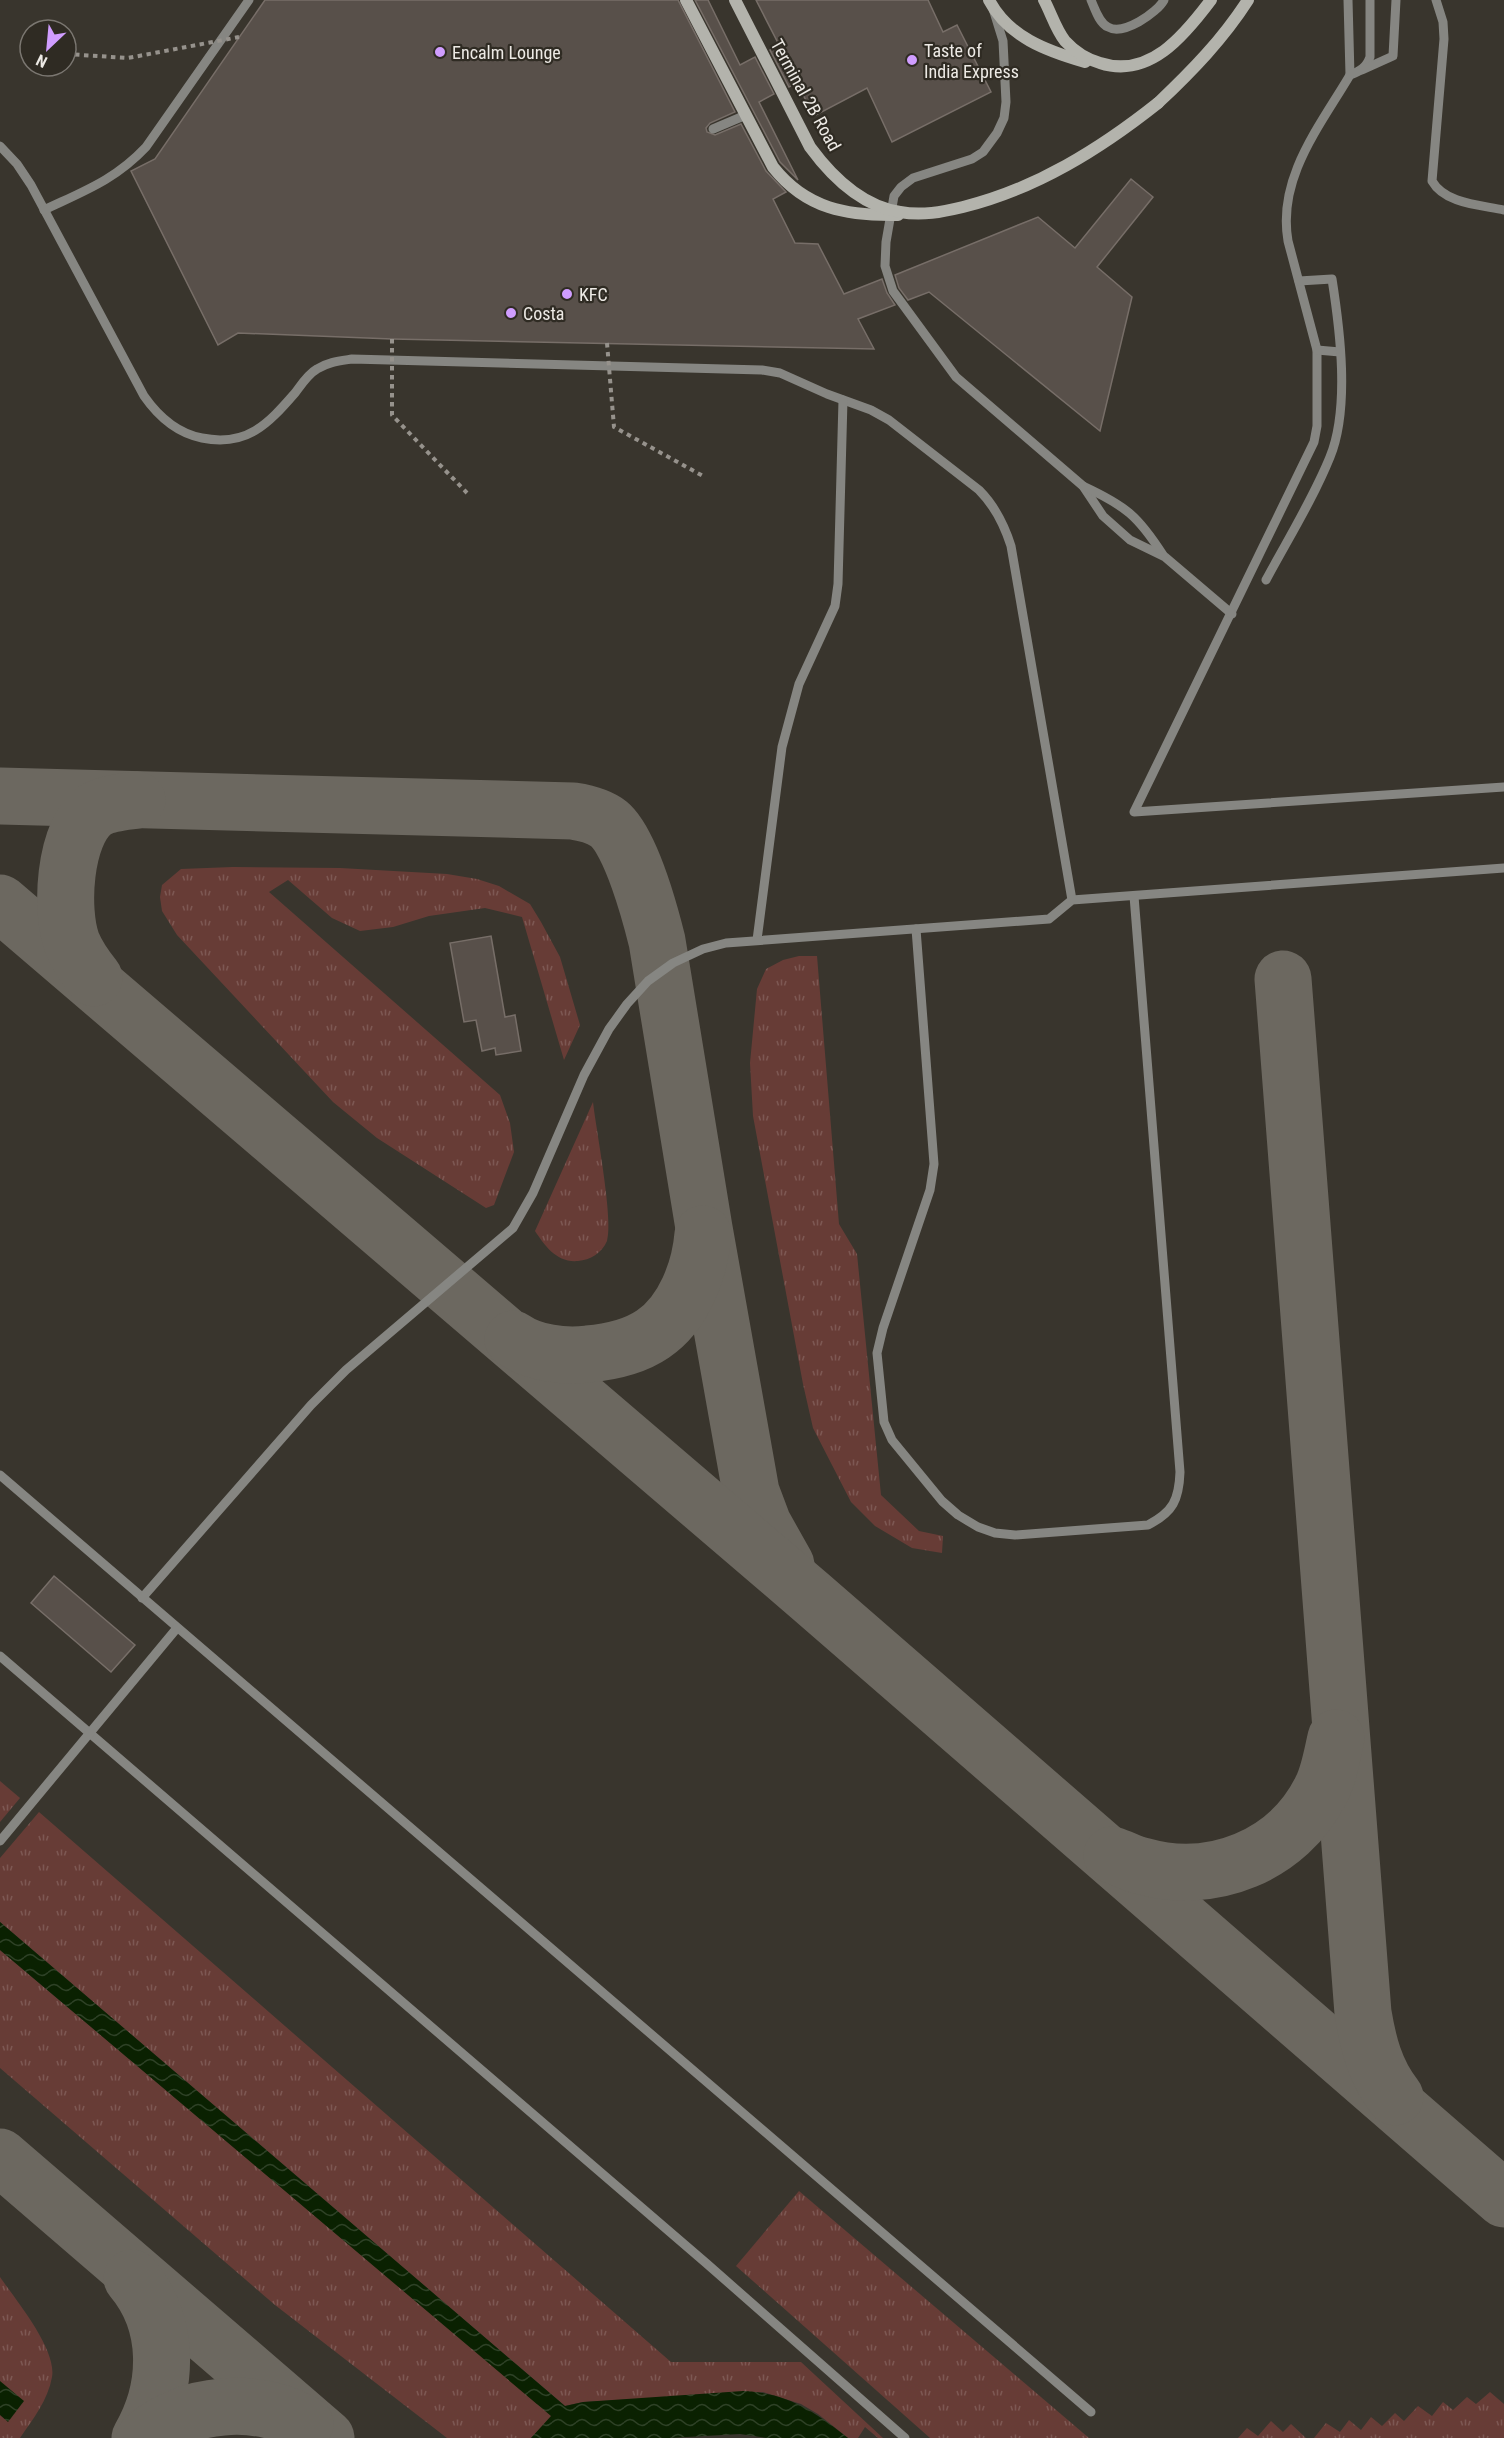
<svg xmlns="http://www.w3.org/2000/svg" width="1504" height="2438" font-family="'Roboto Condensed',sans-serif">
  <defs>
    <pattern id="grass-tufts" width="24" height="20" patternUnits="userSpaceOnUse" patternTransform="scale(1.5)"><rect width="24" height="20" fill="#673c36"/><path d="M3 7l-1-3M5 7V3M7 7l1-3M15 17l-1-3M17 17v-4M19 17l1-3" fill="none" stroke="#7d5853"/></pattern>
    <pattern id="water-waves" width="16" height="10" patternUnits="userSpaceOnUse" patternTransform="scale(1.5)"><rect width="16" height="10" fill="#0a2101"/><path d="M0 5q4-4 8 0t8 0" fill="none" stroke="#2e4126"/></pattern>
  </defs>
  <rect width="100%" height="100%" fill="#39352d"/>
  <g fill="url(#grass-tufts)">
    <polygon points="233,867 340,868 447,874 477,879 499,886 530,904 541,922 560,957 580,1025 564,1060 522,917 485,908 429,916 393,927 360,931 332,918 288,880 269,892 500,1095 510,1123 514,1152 494,1205 486,1208 377,1138 333,1102 177,935 162,911 160,897 162,885 181,869"/>
    <polygon points="799,956 817,956 839,1224 857,1254 881,1495 919,1531 943,1536 942,1553 912,1548 875,1526 851,1502 813,1428 803,1384 753,1116 750,1063 757,989 766,969 783,960"/>
    <path d="M593 1102C596 1129 614 1221 607 1241 602 1253 590 1260 578 1261 557 1263 545 1246 535 1231Z"/>
    <polygon points="0,1781 20,1798 0,1822"/>
    <polygon points="39,1812 671,2362 801,2362 883,2438 878,2438 865,2427 858,2438 848,2438 818,2414 801,2404 763,2392 583,2402 565,2406 0,1922 0,1858"/>
    <polygon points="0,1950 552,2416 531,2438 447,2438 275,2305 0,2068"/>
    <polygon points="799,2191 1089,2438 930,2438 736,2266"/>
    <path d="M0 2277C15 2299 57 2349 52 2377 48 2400 33 2419 20 2438H0Z"/>
    <polygon points="1490,2392 1504,2404 1504,2438 1314,2438 1326,2423 1340,2432 1349,2420 1361,2430 1371,2417 1382,2426 1395,2413 1404,2421 1418,2406 1432,2416 1443,2402 1453,2410 1467,2397 1476,2404"/>
    <polygon points="1271,2421 1283,2432 1291,2424 1306,2438 1238,2438 1247,2428 1258,2436"/>
  </g>
  <g fill="url(#water-waves)">
    <path d="M0 1922 565 2406 583 2402 743 2391C788 2393 814 2411 848 2438H767L740 2434 669 2438H531L551 2416 0 1950Z"/>
    <polygon points="0,2381 24,2401 8,2422 0,2415"/>
  </g>
  <g fill="none" stroke-linecap="round" stroke-linejoin="round">
    <g stroke="#6c6860" stroke-width="57">
      <path d="M0 796 573 811C586 813 599 816 609 824 631 842 650 913 657 941L704 1228 751 1492 763 1524 786 1565"/>
      <polyline points="0,903 811,1597 1504,2199"/>
      <path d="M94 978C85 967 77 955 72 943 60 910 64 835 93 812 104 803 123 802 137 800"/>
      <path d="M1283 979 1363 2013C1368 2043 1375 2072 1395 2097"/>
      <path d="M513 1339C533 1353 564 1357 588 1354 610 1352 634 1347 653 1334 684 1313 700 1270 703 1234"/>
      <path d="M1112 1855C1122 1858 1132 1864 1142 1866 1212 1886 1288 1856 1321 1790 1329 1775 1332 1755 1336 1738"/>
      <polyline points="0,2157 326,2438"/>
      <path d="M132 2278C171 2324 169 2388 140 2438"/>
      <path d="M145 2438C188 2402 256 2396 305 2424"/>
    </g>
  </g>
  <g fill="#58504a" stroke="#776e68" stroke-width="1.5">
    <polygon points="265,0 678,0 735,112 710,123 706,128 707,132 715,135 741,124 766,171 786,192 773,199 795,243 818,244 844,294 882,279 887,293 895,305 858,319 874,349 392,339 238,333 218,345 131,171 155,159"/>
    <polygon points="695,0 708,0 740,65 755,57 774,94 759,102 798,180 780,162"/>
    <polygon points="756,0 928,0 943,32 957,25 991,92 892,142 867,88 814,116 797,83 789,87 770,50 779,45"/>
    <polygon points="1131,179 1153,197 1097,267 1132,297 1100,431 929,292 908,300 899,288 895,275 1038,217 1075,248"/>
    <polygon points="491,936 505,1017 515,1015 521,1051 496,1055 495,1048 482,1051 476,1020 464,1022 450,943"/>
    <polygon points="54,1576 135,1645 111,1672 31,1603"/>
  </g>
  <g fill="none" stroke-linecap="round" stroke-linejoin="round">
    <g stroke="#868682" stroke-width="9">
      <path d="M1091 0C1095 9 1099 23 1108 27 1123 36 1157 13 1164 0"/>
      <polyline points="1348,0 1350,75"/>
      <path d="M1370 0V57C1366 68 1360 71 1350 75 1320 126 1277 178 1288 241L1317 350V426L1314 442 1134 812 1504 787"/>
      <path d="M1436 0 1443 22 1444 39 1432 181C1445 204 1481 205 1504 210"/>
      <polyline points="994,12 1003,41 1006,102 1004,118 997,133 983,152 972,159 913,178 901,187 894,196 886,242 885,266 893,291 956,377 1083,486 1103,516 1130,540 1165,557 1232,614"/>
      <polyline points="1362,70 1393,56 1396,0"/>
      <polyline points="713,129 746,115"/>
      <path d="M0 146 17 164 31 185 144 396C158 416 176 433 202 438 247 447 268 424 295 393 301 385 308 374 317 369 328 362 339 361 352 359L762 370 780 373 827 394 871 410 889 420 979 490C995 506 1004 524 1011 546L1072 900"/>
      <path d="M44 210C84 191 115 180 146 147L249 0"/>
      <polyline points="1317,350 1340,352"/>
      <path d="M1083 486C1126 506 1138 516 1163 555"/>
      <path d="M1266 580C1288 539 1313 499 1330 457 1350 408 1340 330 1332 279L1299 281"/>
      <path d="M916 929 934 1164 930 1190 883 1328 877 1353 884 1422 892 1440 942 1501 958 1515 978 1527 995 1533 1015 1535 1148 1525C1173 1512 1179 1500 1180 1472L1134 896"/>
      <polyline points="757,940 782,747 799,684 835,606 838,584 843,400"/>
      <polyline points="0,1475 1091,2412"/>
      <polyline points="142,1598 311,1405 346,1370 513,1228 533,1193 584,1075 609,1029 627,1004 648,981 673,963 703,949 726,943 1049,919 1072,900 1504,868"/>
      <polyline points="0,1656 706,2263 905,2438"/>
      <polyline points="0,1841 177,1628"/>
    </g>
    <g stroke="#b3b3ac" stroke-width="12">
      <path d="M989 0C1008 37 1047 51 1085 62"/>
      <path d="M1044 0C1051 13 1056 30 1065 41 1075 52 1086 59 1100 63 1149 79 1184 36 1211 0"/>
      <path d="M1158 103C1192 71 1223 39 1248 0"/>
    </g>
    <g stroke="#96928c" stroke-width="4" stroke-dasharray="4.5 4.5" stroke-linecap="butt">
      <polyline points="66,54 128,58 239,37"/>
      <polyline points="392,339 392,415 467,493"/>
      <polyline points="607,343 614,427 703,476"/>
    </g>
    <g stroke="#b3b3ac" stroke-width="12">
      <path d="M686 0 773 167C806 209 847 216 898 215"/>
      <path d="M735 0 810 147C832 177 862 206 900 212 922 216 942 212 963 207 1036 189 1100 149 1158 103"/>
    </g>
  </g>
  <g fill="#d09dff" stroke="#2f2b23" stroke-width="2">
    <circle cx="440" cy="52" r="6"/>
    <circle cx="912" cy="60" r="6"/>
    <circle cx="567" cy="294" r="6"/>
    <circle cx="511" cy="313" r="6"/>
  </g>
  <g text-anchor="middle" dominant-baseline="central" stroke-width="4.5" stroke-linejoin="round" paint-order="stroke">
    <g font-size="18" fill="#edeae5" stroke="#2f2b23" text-anchor="start">
      <text x="924" y="50">Taste of<tspan x="924" dy="21">India Express</tspan></text>
      <text x="452" y="52">Encalm Lounge</text>
      <text x="579" y="294">KFC</text>
      <text x="523" y="313">Costa</text>
    </g>
    <g font-size="18" fill="#edeae5" stroke="#2f2b23">
      <text transform="translate(806 95) rotate(61)">Terminal 2B Road</text>
    </g>
  </g>
  <g transform="translate(48 48) rotate(206)"><circle r="28" fill="#2f2b23" stroke="#7b7771" stroke-width="1.5"/>
  <path d="M0-4.5L10 22L0 15L-10 22Z" fill="#d09dff"/>
  <text y="-9" font-size="16" font-weight="bold" text-anchor="middle" fill="#edeae5">N</text>
  </g>
</svg>
